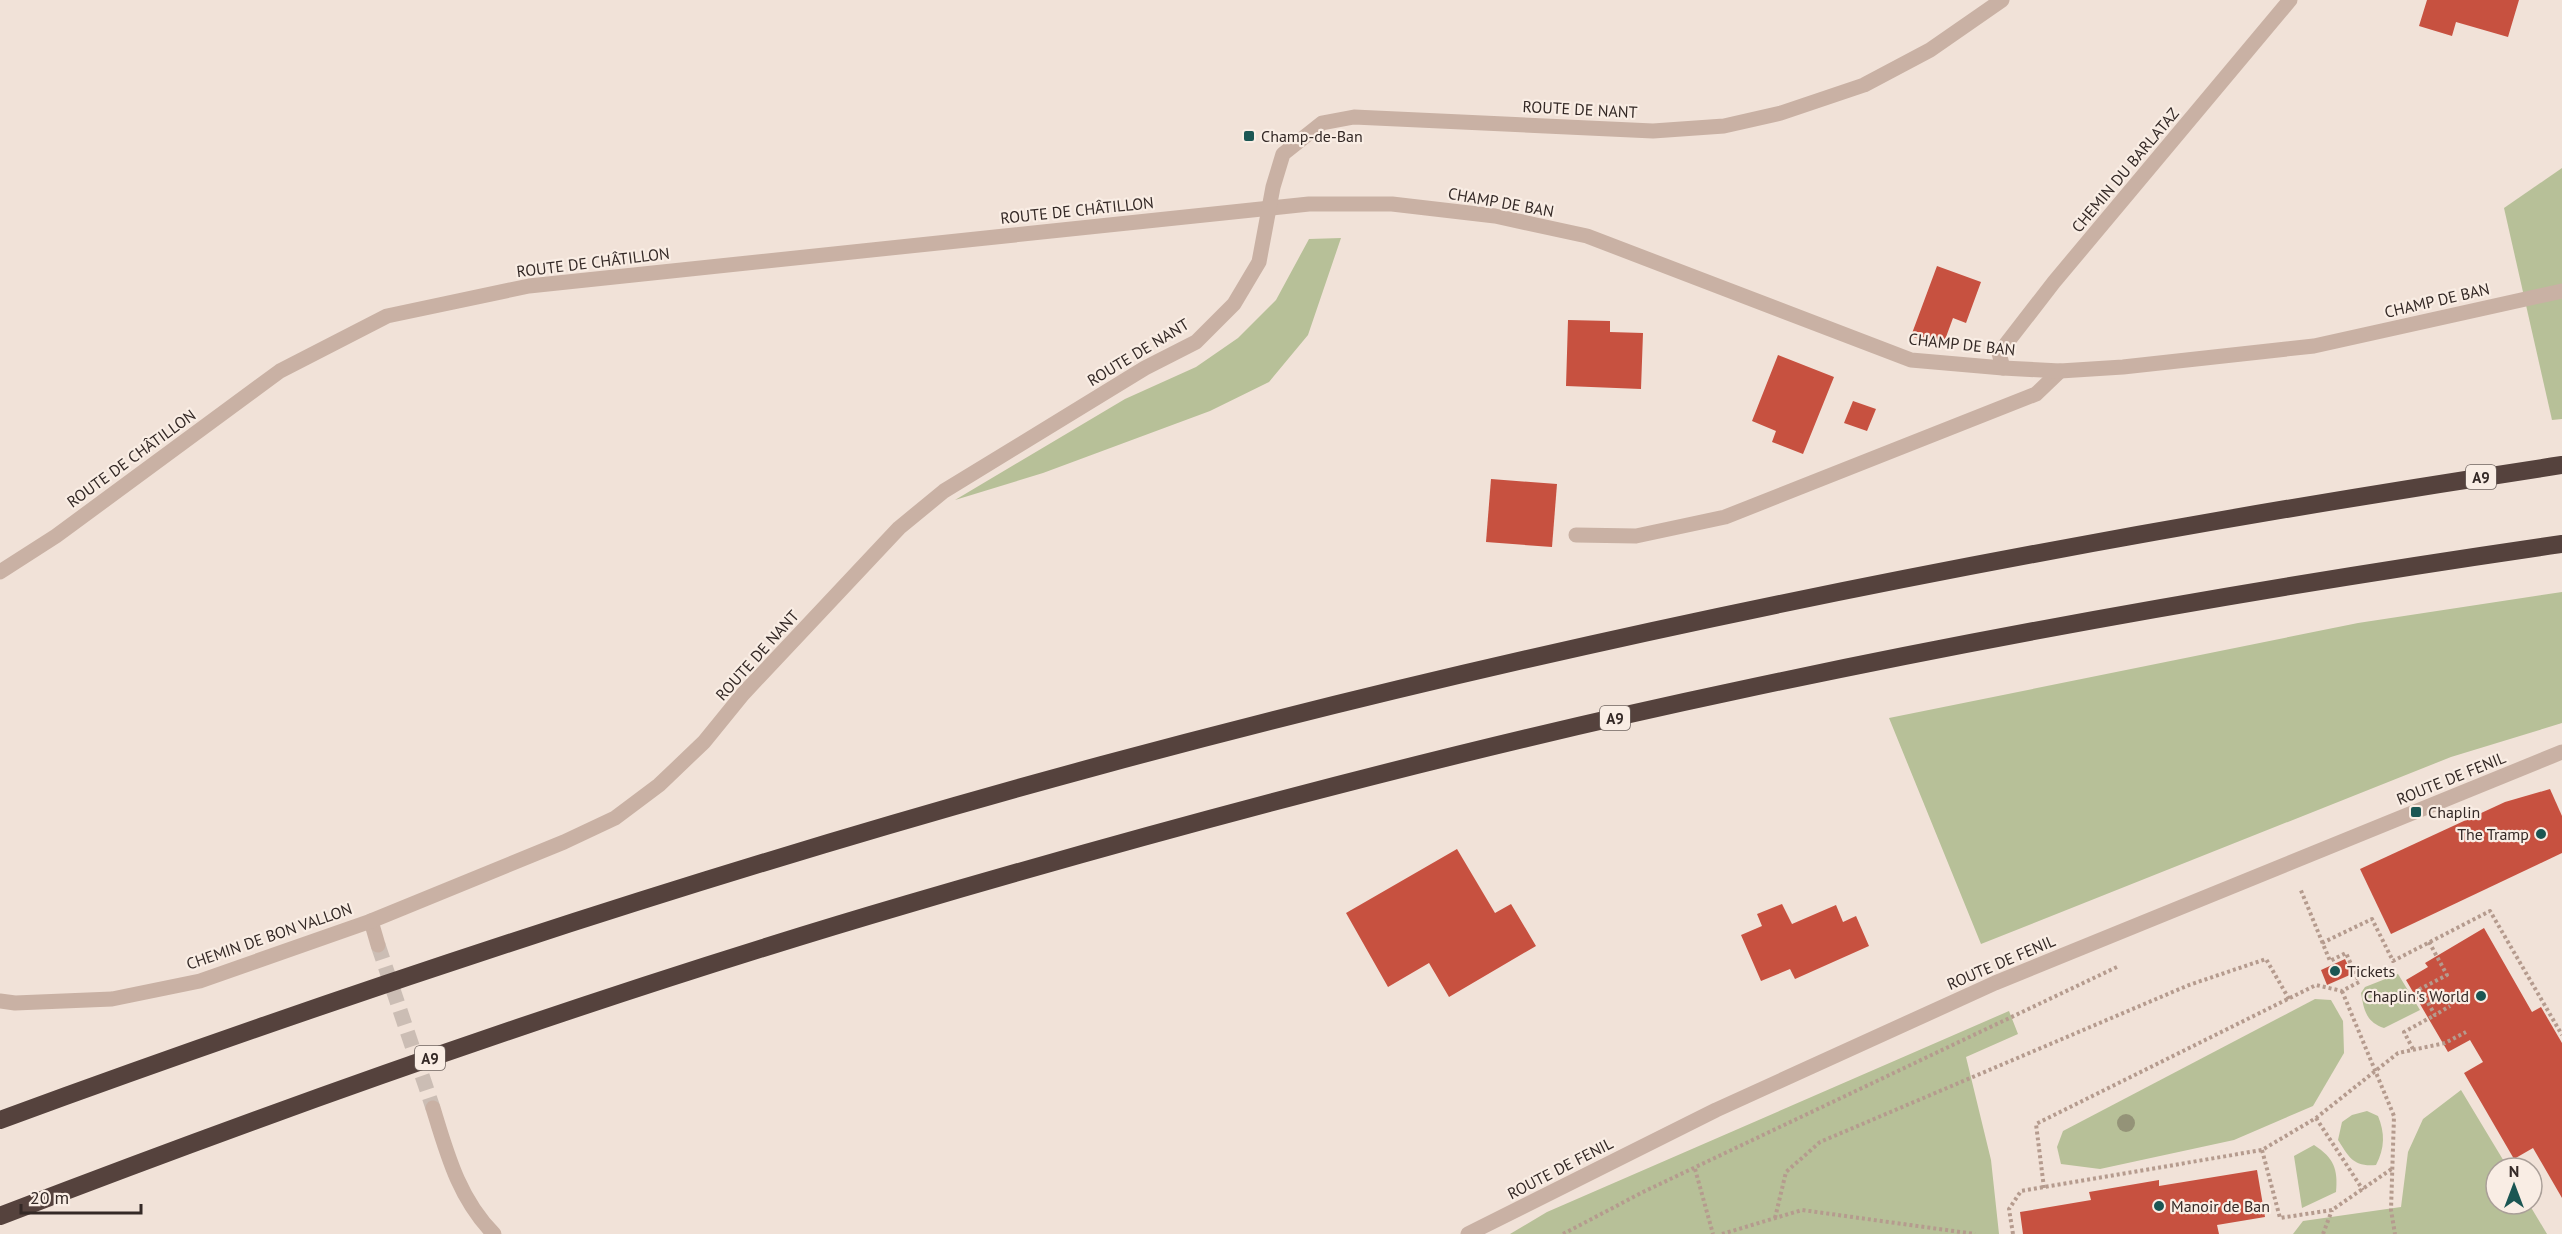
<svg xmlns="http://www.w3.org/2000/svg" width="2562" height="1234" font-family="'PT Sans',sans-serif">
  <rect width="100%" height="100%" fill="#f1e2d8"/>
  <g fill="#b7c098">
    <polygon points="2562,168 2562,419 2552,420 2504,208"/>
    <polygon points="1341,238 1308,335 1269,382 1210,411 1043,473 955,500 1125,399 1196,367 1238,338 1276,300 1309,239"/>
    <polygon points="2562,592 2562,723 2451,757 1981,944 1889,718 2358,623"/>
    <path d="M2398 974 2420 1010 2384 1028C2366 1022 2364 1010 2361 993L2365 987Z"/>
    <polygon points="2315,999 2331,1000 2343,1021 2344,1053 2313,1106 2234,1140 2100,1169 2061,1164 2057,1147 2063,1131"/>
    <polygon points="2009,1011 2018,1034 1966,1057 1991,1160 1999,1234 1510,1234 1547,1212"/>
    <polygon points="2461,1090 2508,1168 2496,1168 2496,1204 2529,1204 2547,1234 2293,1234 2303,1221 2401,1207 2408,1152 2423,1119"/>
    <path d="M2367 1111 2378 1116C2385 1133 2385 1148 2376 1165 2353 1167 2349 1157 2338 1140L2342 1122 2352 1115Z"/>
    <path d="M2314 1145C2334 1158 2338 1169 2336 1192L2302 1208 2294 1156Z"/>
  </g>
  <g fill="#c75140">
    <polygon points="2427,0 2519,0 2508,37 2456,22 2452,36 2419,26"/>
    <polygon points="1937,266 1981,282 1966,323 1953,318 1942,348 1911,336"/>
    <polygon points="1568,320 1610,321 1610,332 1643,333 1641,389 1566,386"/>
    <polygon points="1778,355 1834,377 1803,454 1772,442 1776,431 1752,421"/>
    <polygon points="1853,401 1876,409 1867,431 1844,423"/>
    <polygon points="1491,479 1557,484 1552,547 1486,542"/>
    <polygon points="2550,789 2562,816 2562,853 2391,934 2360,869 2505,802"/>
    <polygon points="1457,849 1495,913 1511,904 1536,946 1449,997 1429,963 1388,987 1346,913"/>
    <polygon points="1782,904 1792,924 1836,905 1843,922 1856,916 1869,946 1795,979 1790,969 1761,981 1741,935 1762,926 1757,914"/>
    <polygon points="2484,928 2532,1012 2541,1007 2562,1043 2562,1198 2533,1148 2514,1159 2464,1073 2483,1062 2470,1040 2448,1052 2406,980 2428,967 2425,963"/>
    <polygon points="2345,959 2352,974 2327,985 2321,970"/>
    <polygon points="2257,1170 2265,1217 2217,1225 2219,1234 2023,1234 2020,1212 2091,1200 2089,1192 2159,1180 2159,1186"/>
  </g>
  <g fill="none" stroke-linecap="round" stroke-linejoin="round">
    <polyline stroke="#cbbdb4" stroke-width="15" stroke-dasharray="15 8" stroke-linecap="butt" points="378,945 433,1108"/>
    <g stroke="#b59b8e" stroke-width="4" stroke-dasharray="3 3" stroke-linecap="butt">
      <polyline points="2429,942 2447,975 2420,989 2435,1015 2450,1006"/>
      <polyline points="2322,943 2372,919 2393,961 2490,911 2562,1035"/>
      <polyline points="2342,991 2394,1116 2391,1210 2395,1234"/>
      <polyline points="2413,1049 2404,1032 2435,1015"/>
      <polyline points="2316,1118 2363,1190"/>
      <polyline points="2262,1150 2280,1218 2332,1210 2393,1168"/>
      <polyline points="1695,1169 1713,1234"/>
      <polyline points="2044,1188 2036,1124 2316,985 2342,991 2359,982 2346,953 2330,961 2300,888"/>
      <polyline points="1775,1218 1786,1172 1820,1142 2189,985 2266,959 2289,999"/>
      <polyline points="1563,1234 1643,1192 2119,966"/>
      <polyline points="1722,1234 1802,1210 1975,1234"/>
      <polyline points="2013,1234 2009,1209 2021,1191 2262,1150 2316,1118 2398,1053 2445,1043 2466,1032"/>
      <polyline points="2323,1234 2332,1210"/>
    </g>
    <polyline stroke="#c9b1a4" stroke-width="15" points="1576,535 1636,536 1725,517 2036,394 2060,371"/>
    <g stroke="#c9b1a4" stroke-width="15">
      <polyline points="2003,368 1999,353 2054,282 2290,0"/>
      <polyline points="0,572 56,536 280,371 387,316 529,286 1309,204 1392,204 1495,216 1587,236 1911,360 2003,368 2060,371 2123,367 2314,346 2562,291"/>
      <polyline points="371,921 378,945"/>
      <polyline points="0,1001 15,1003 112,999 200,981 371,921 564,842 615,818 659,785 704,742 743,694 899,528 944,491 1145,368 1196,342 1234,304 1259,262 1273,187 1283,154 1322,123 1354,117 1653,131 1724,126 1781,113 1864,85 1930,50 2002,0"/>
      <path d="M433 1108C447 1154 459 1199 494 1234"/>
    </g>
    <polyline stroke="#c9b1a4" stroke-width="15" points="1468,1234 1716,1110 1995,983 2562,752"/>
    <g stroke="#55423d" stroke-width="18">
      <path d="M0 1120C363 987 729 866 1102 765 1582 635 2071 539 2562 465"/>
      <path d="M0 1216C299 1101 601 994 908 904 1181 824 1457 750 1735 691 2009 632 2285 584 2562 544"/>
    </g>
  </g>
  <circle fill="#949378" cx="2126" cy="1123" r="9"/>
  <g fill="#1b5653" stroke="#f9ede4" stroke-width="2">
    <rect x="1243" y="130" width="12" height="12" rx="3"/>
    <rect x="2410" y="806" width="12" height="12" rx="3"/>
    <circle cx="2541" cy="834" r="6"/>
    <circle cx="2335" cy="971" r="6"/>
    <circle cx="2481" cy="996" r="6"/>
    <circle cx="2159" cy="1206" r="6"/>
  </g>
  <g text-anchor="middle" dominant-baseline="central" stroke-width="4.5" stroke-linejoin="round" paint-order="stroke">
    <g fill="#f9ede4" stroke="#6f645f" stroke-width="1.5">
      <rect x="2466" y="465" width="30" height="24" rx="4.5"/>
      <rect x="1600" y="706" width="30" height="24" rx="4.5"/>
      <rect x="415" y="1046" width="30" height="24" rx="4.5"/>
    </g>
    <g font-size="15" font-weight="bold" fill="#342926">
      <text x="2481" y="477">A9</text>
      <text x="1615" y="718">A9</text>
      <text x="430" y="1058">A9</text>
    </g>
    <g font-size="16" fill="#342926" stroke="#f9ede4">
      <text transform="translate(1580 109) rotate(3)">ROUTE DE NANT</text>
      <text transform="translate(2125 170) rotate(-50)">CHEMIN DU BARLATAZ</text>
      <text transform="translate(1501 202) rotate(10)">CHAMP DE BAN</text>
      <text transform="translate(1077 210) rotate(-6)">ROUTE DE CHÂTILLON</text>
      <text transform="translate(593 262) rotate(-7)">ROUTE DE CHÂTILLON</text>
      <text transform="translate(2437 300) rotate(-13)">CHAMP DE BAN</text>
      <text transform="translate(1962 344) rotate(6)">CHAMP DE BAN</text>
      <text transform="translate(1138 352) rotate(-31)">ROUTE DE NANT</text>
      <text transform="translate(131 458) rotate(-36)">ROUTE DE CHÂTILLON</text>
      <text transform="translate(757 655) rotate(-48)">ROUTE DE NANT</text>
      <text transform="translate(2451 778) rotate(-22)">ROUTE DE FENIL</text>
      <text transform="translate(269 936) rotate(-19)">CHEMIN DE BON VALLON</text>
      <text transform="translate(2001 962) rotate(-23)">ROUTE DE FENIL</text>
      <text transform="translate(1560 1168) rotate(-27)">ROUTE DE FENIL</text>
    </g>
    <g font-size="16" fill="#342926" stroke="#f9ede4" text-anchor="start">
      <text x="1261" y="136">Champ-de-Ban</text>
      <text x="2428" y="812">Chaplin</text>
      <text x="2529" y="834" text-anchor="end">The Tramp</text>
      <text x="2347" y="971">Tickets</text>
      <text x="2469" y="996" text-anchor="end">Chaplin's World</text>
      <text x="2171" y="1206">Manoir de Ban</text>
    </g>
  </g>
  <g transform="translate(2514 1186)"><circle r="28" fill="#f9ede4" stroke="#aa9f98" stroke-width="1.5"/>
  <path d="M0-4.5L10 22L0 15L-10 22Z" fill="#1b5653"/>
  <text y="-9" font-size="16" font-weight="bold" text-anchor="middle" fill="#342926">N</text>
  </g>
  <path d="M21 1204v9h120v-9" fill="none" stroke="#342926" stroke-width="3"/>
  <text x="30" y="1204" font-size="18" fill="#342926" stroke="#f9ede4" stroke-width="4.5" paint-order="stroke">20 m</text>
</svg>
